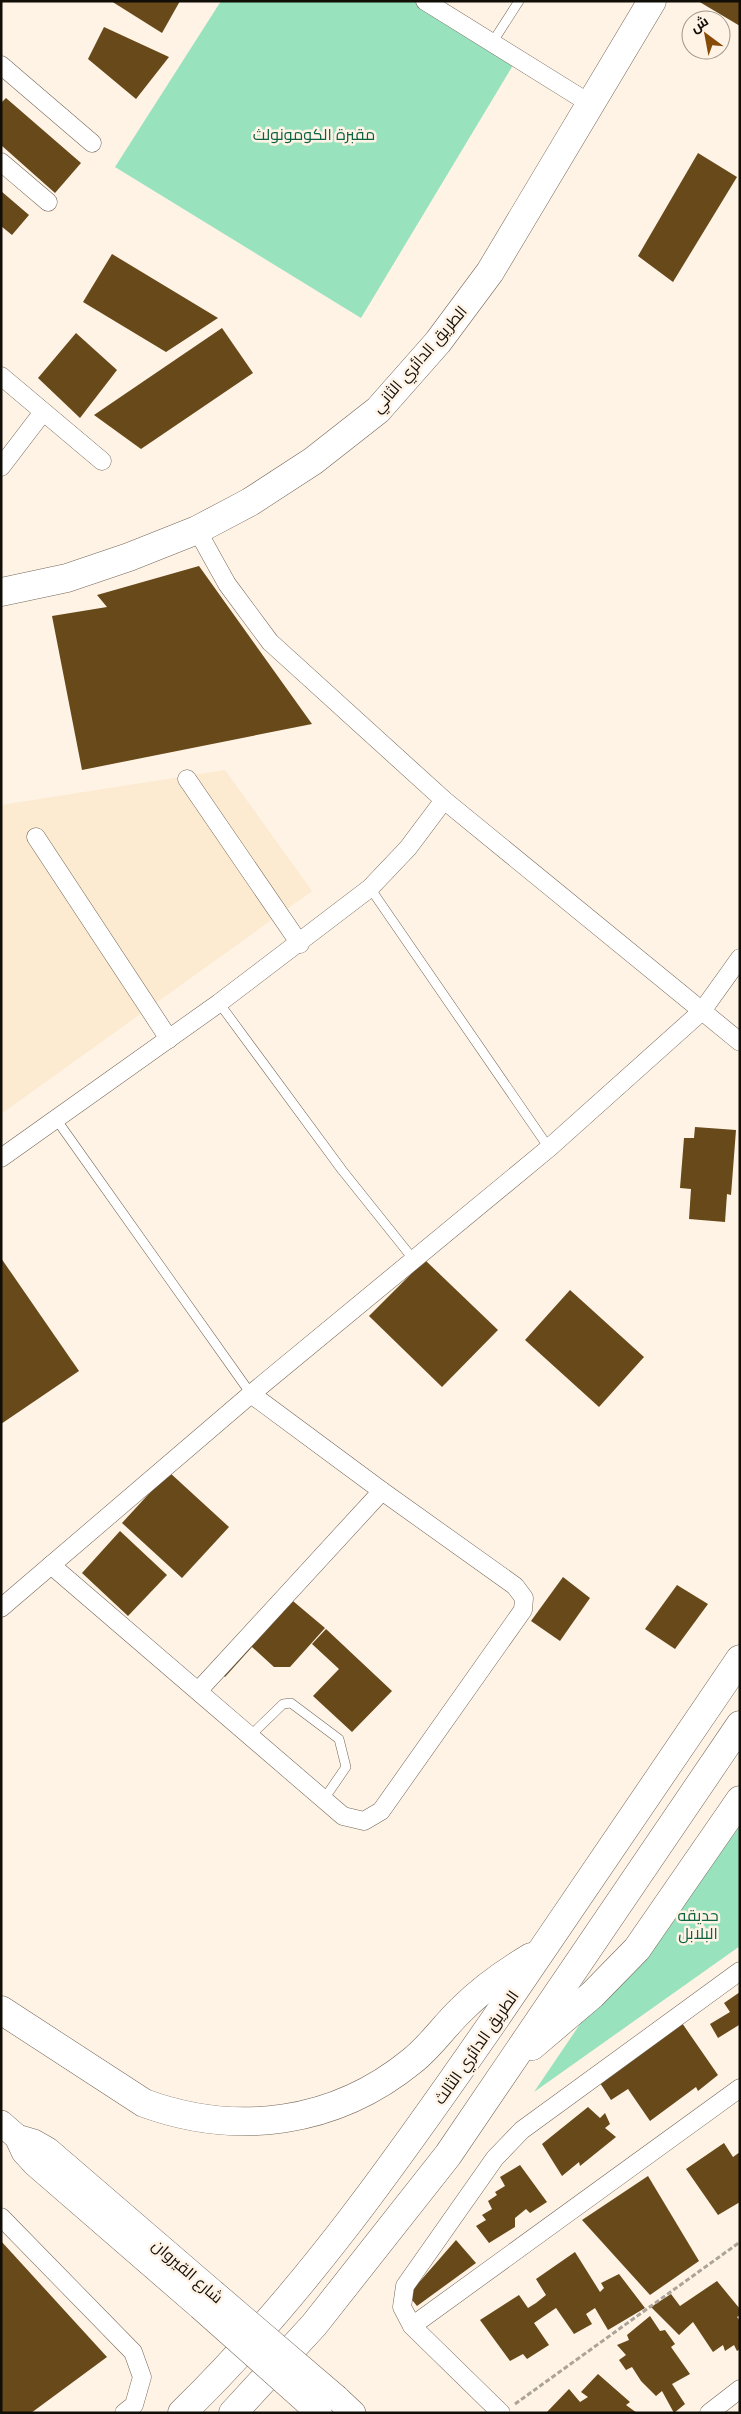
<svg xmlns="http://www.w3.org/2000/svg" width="741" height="2414" font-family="'PT Sans',Cairo,sans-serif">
  <rect width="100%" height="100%" fill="#fef3e5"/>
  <polygon fill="#fcead1" points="225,770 312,891 1,1114 1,805"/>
  <g fill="#98e2be">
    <polygon points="221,1 427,1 518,57 361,318 115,167"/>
    <polygon points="740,1788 740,1946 534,2092"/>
  </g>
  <g fill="#67491a">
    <polygon points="111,1 180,1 162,33"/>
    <polygon points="698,1 740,1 740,26"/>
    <polygon points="104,27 169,57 136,99 88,59"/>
    <polygon points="6,98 81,163 55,193 1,145 1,103"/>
    <polygon points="698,153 737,177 673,282 638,256"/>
    <polygon points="1,191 29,215 12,235 1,226"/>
    <polygon points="112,254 218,318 166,352 83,302"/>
    <polygon points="222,328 253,373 141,449 94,415"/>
    <polygon points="76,333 117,370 80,418 38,378"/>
    <polygon points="199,566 312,724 82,770 52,616 107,607 97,595"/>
    <polygon points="695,1127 736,1130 731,1195 727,1194 725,1222 689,1219 691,1189 680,1188 684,1138 694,1138"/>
    <polygon points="1,1258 79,1371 1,1424"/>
    <polygon points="425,1260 498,1330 442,1387 369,1316"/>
    <polygon points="570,1290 644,1357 599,1407 525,1340"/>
    <polygon points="169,1472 229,1527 182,1578 122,1523"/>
    <polygon points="120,1531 167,1575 128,1616 82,1573"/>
    <polygon points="563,1577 590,1598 560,1641 531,1621"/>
    <polygon points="677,1585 708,1604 675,1649 645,1629"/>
    <polygon points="287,1596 325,1628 290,1667 274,1667 252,1647 225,1677 219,1673"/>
    <polygon points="326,1629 392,1691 352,1732 313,1696 339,1669 312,1644"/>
    <polygon points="740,1992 740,2027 739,2025 718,2038 710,2024 730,2012 724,2003"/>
    <polygon points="682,2023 718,2075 698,2091 696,2087 650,2121 628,2089 611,2100 600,2083"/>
    <polygon points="588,2107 600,2118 605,2113 610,2124 605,2128 616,2137 580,2166 579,2162 562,2176 542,2144"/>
    <polygon points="724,2143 733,2157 740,2152 740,2202 718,2215 686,2169"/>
    <polygon points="520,2165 547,2202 530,2213 526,2209 515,2218 515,2227 489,2243 476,2226 486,2220 482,2215 492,2209 488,2201 497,2195 495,2192 505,2186 500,2177"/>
    <polygon points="648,2176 699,2261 650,2295 582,2220"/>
    <polygon points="456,2240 476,2263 417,2306 408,2295"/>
    <polygon points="1,2241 107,2357 31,2413 1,2413"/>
    <polygon points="575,2252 600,2292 604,2288 601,2283 619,2274 645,2308 608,2330 595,2308 586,2314 592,2324 574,2334 556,2308 534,2323 549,2345 527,2359 523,2354 510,2361 480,2320 519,2295 528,2308 536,2303 546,2295 536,2279"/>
    <polygon points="717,2281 740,2309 740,2315 737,2317 740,2321 740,2349 737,2351 734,2345 725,2351 723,2345 713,2352 693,2322 679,2335 651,2307 671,2294 680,2306"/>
    <polygon points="650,2316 660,2331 665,2330 675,2344 671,2347 690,2374 672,2384 685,2404 674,2413 662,2391 656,2396 641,2381 632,2367 626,2370 619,2360 626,2355 617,2345 629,2340 627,2335"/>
    <polygon points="598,2374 630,2402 626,2405 637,2413 546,2413 569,2389 580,2402 588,2397 581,2392"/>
  </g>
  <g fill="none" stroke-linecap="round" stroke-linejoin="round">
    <g stroke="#736758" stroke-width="10">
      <g id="lane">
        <polyline points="492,43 519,1"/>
        <polyline points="370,888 549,1148"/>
        <polyline points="219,1003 342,1170 414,1260"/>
        <polyline points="56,1119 251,1394"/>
        <polyline points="251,1735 283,1704 291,1703 339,1739 346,1767 324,1799"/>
      </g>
    </g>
    <g stroke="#736758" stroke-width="19">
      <g id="street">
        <polyline points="425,1 589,103"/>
        <polyline points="1,65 92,143"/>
        <polyline points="1,162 48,202"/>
        <polyline points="1,376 102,461"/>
        <polyline points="1,467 43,412"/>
        <polyline points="197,530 227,584 270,642 444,800 740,1042"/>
        <polyline points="187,779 300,944"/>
        <polyline points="36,837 169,1039"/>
        <polyline points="1,1158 219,1003 370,888 408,848 444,800"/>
        <polyline points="51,1565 343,1816 364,1821 381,1811 523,1610 524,1598 515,1586 382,1491 251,1394"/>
        <polyline points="1,1608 251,1394 549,1148 702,1011 740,958"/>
        <polyline points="199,1690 382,1491"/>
        <polyline points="1,2217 133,2352 142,2377 134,2405 124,2413"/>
        <polyline points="412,2326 740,2088"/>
        <polyline points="501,2413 412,2326 402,2307 405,2286 495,2158 522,2130 740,1971"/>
        <polyline points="709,2413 740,2389"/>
      </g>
    </g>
    <g stroke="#736758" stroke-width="26">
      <g id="secondary">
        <polyline points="1,2123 17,2137 24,2152 35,2164 200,2307"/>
        <polyline points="17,2137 34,2142 48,2150 213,2292"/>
        <polyline points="337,2398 353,2413"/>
      </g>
    </g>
    <g stroke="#736758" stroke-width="29">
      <polyline id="primary" points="1,592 67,578 129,557 197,530 250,502 313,461 378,410 438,342 490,272 652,1"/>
    </g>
    <g stroke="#736758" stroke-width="29">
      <g id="highway">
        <path d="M1 2010 144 2103C237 2137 335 2124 412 2061 431 2046 444 2026 462 2009 482 1989 506 1972 531 1957"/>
        <polyline points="532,2046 592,1995 637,1949 740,1800"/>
        <path d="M182 2413C302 2296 398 2159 493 2022 576 1901 658 1780 740 1659"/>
        <polyline points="233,2413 314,2325 448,2155 740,1725"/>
      </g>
    </g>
    <polyline stroke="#aca499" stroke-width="3" stroke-dasharray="5 2.5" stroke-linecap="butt" points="515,2404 740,2242"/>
    <use href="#lane" stroke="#fff" stroke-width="9"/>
    <use href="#street" stroke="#fff" stroke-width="18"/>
    <use href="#secondary" stroke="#fff" stroke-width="25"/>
    <use href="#primary" stroke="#fff" stroke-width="28"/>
    <use href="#highway" stroke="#fff" stroke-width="28"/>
    <g stroke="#736758" stroke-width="26" stroke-linecap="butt">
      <g id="secondary-bridge">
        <polyline points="213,2292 337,2398"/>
        <polyline points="200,2307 319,2413"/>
      </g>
    </g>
    <use href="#secondary-bridge" stroke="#fff" stroke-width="25"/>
  </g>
  <g text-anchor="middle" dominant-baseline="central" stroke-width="5" stroke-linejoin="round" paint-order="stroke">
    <g font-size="16" fill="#0c6344" stroke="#fef3e5">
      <text x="314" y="134">مقبرة الكومونولث</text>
      <text x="698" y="1915">حديقه<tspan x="698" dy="18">البلابل</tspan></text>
    </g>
    <g font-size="16" fill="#110d07" stroke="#fef3e5">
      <text transform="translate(419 359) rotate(-49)">الطريق الدائري الثاني</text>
      <text transform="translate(476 2047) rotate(-55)">الطريق الدائري الثالث</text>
      <text transform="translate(188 2271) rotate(41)">شارع القيروان</text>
    </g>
  </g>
  <rect width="741" height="2414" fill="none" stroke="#110d07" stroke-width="5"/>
  <g transform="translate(706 35) rotate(328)"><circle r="24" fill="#fef3e5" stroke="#9f978c"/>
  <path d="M0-4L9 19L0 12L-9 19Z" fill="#874b08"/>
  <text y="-8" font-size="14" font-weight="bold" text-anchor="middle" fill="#110d07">ش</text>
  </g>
</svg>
